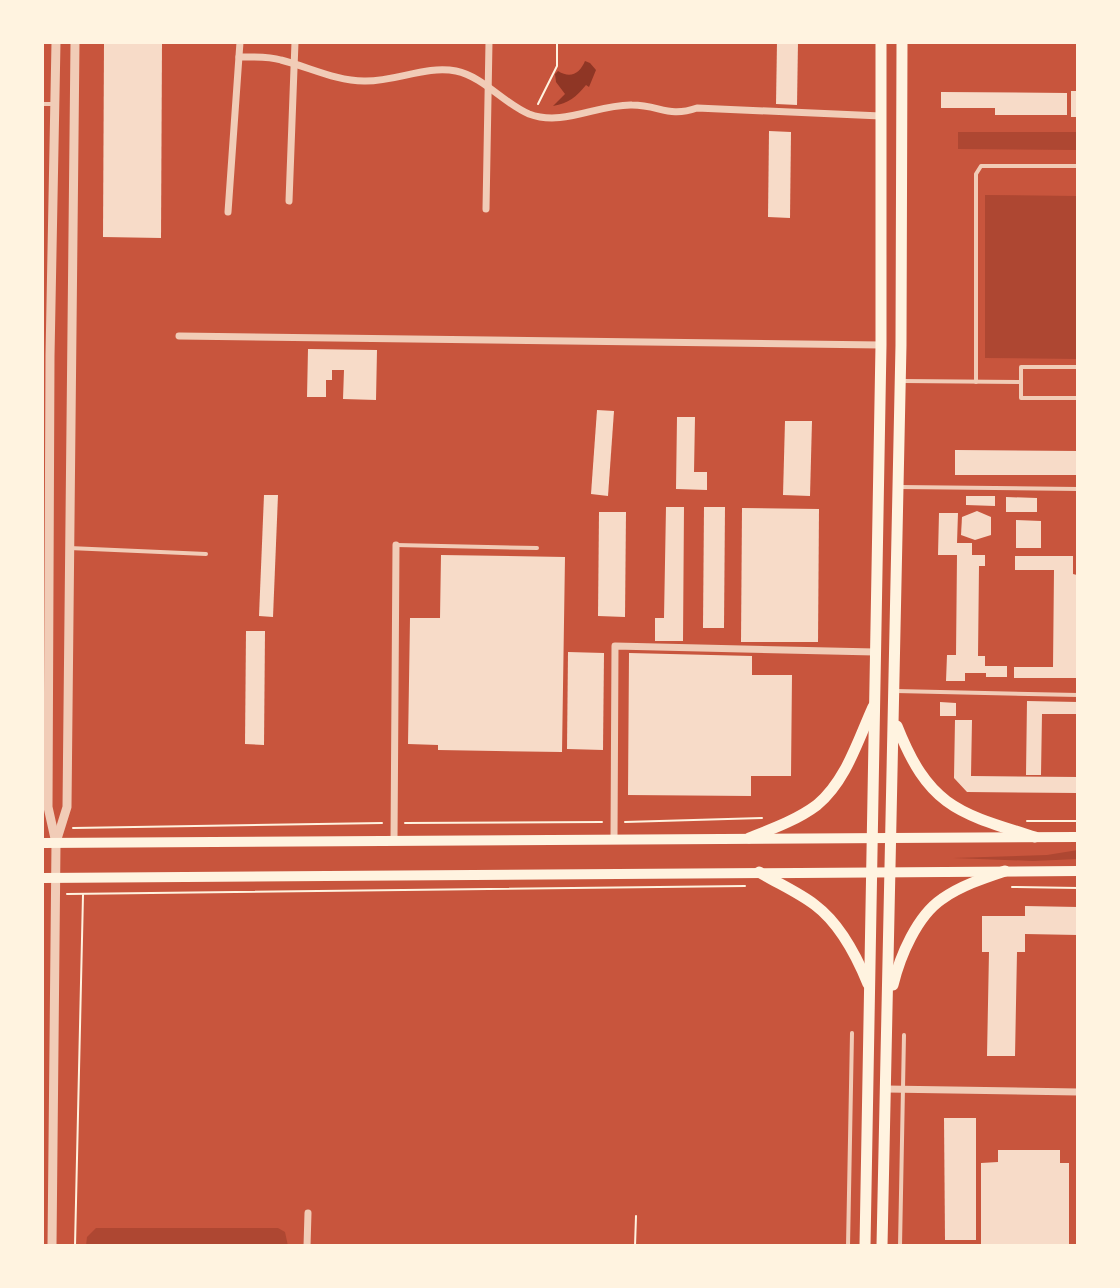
<svg xmlns="http://www.w3.org/2000/svg" width="1120" height="1288" font-family="'Fira Sans',sans-serif">
  <rect width="100%" height="100%" fill="#c8553d"/>
  <g fill="#ae4732">
    <polygon points="1077,127 1078,150 958,149 958,132 1076,132"/>
    <polygon points="985,195 1078,196 1078,359 985,358"/>
    <polygon points="1078,850 1078,859 1033,861 953,858 1047,855"/>
    <polygon points="96,1228 278,1228 285,1232 288,1246 86,1246 87,1237"/>
  </g>
  <path fill="#8f3625" d="M585 61 590 63 596 70 589 87 586 85C576 97 569 103 553 106L565 94 556 82 555 74 558 71C571 79 580 73 585 61Z"/>
  <g fill="#f7dbc8">
    <polygon points="104,42 162,42 161,238 103,237"/>
    <polygon points="777,42 798,42 797,105 776,104"/>
    <rect x="1071" y="91" width="7" height="26"/>
    <polygon points="941,92 1067,93 1067,115 995,115 995,108 941,108"/>
    <polygon points="769,131 791,132 790,218 768,217"/>
    <polygon points="308,349 377,350 376,400 343,399 344,370 332,370 332,380 326,380 326,397 307,397"/>
    <polygon points="597,410 614,411 608,496 591,494"/>
    <polygon points="677,417 695,417 694,472 707,472 707,490 676,489"/>
    <polygon points="785,421 812,421 810,496 783,495"/>
    <polygon points="955,450 1078,451 1078,475 955,475"/>
    <polygon points="264,495 278,495 273,617 259,616"/>
    <polygon points="966,496 995,496 995,506 966,505"/>
    <polygon points="1006,497 1037,498 1037,512 1006,512"/>
    <polygon points="666,507 684,507 683,641 655,641 655,618 664,618"/>
    <polygon points="704,507 725,507 724,628 703,628"/>
    <polygon points="742,508 819,509 818,642 741,642"/>
    <polygon points="977,511 991,517 991,535 975,540 961,535 962,517"/>
    <polygon points="599,512 626,512 625,617 598,616"/>
    <polygon points="939,513 958,513 957,543 972,543 972,555 985,555 985,566 979,566 978,656 985,656 985,666 1007,666 1007,677 986,677 986,673 965,673 965,681 946,681 947,655 956,655 957,555 938,555"/>
    <polygon points="1016,520 1041,521 1041,548 1016,548"/>
    <polygon points="441,555 565,557 562,752 438,750 438,745 408,744 410,618 440,618"/>
    <polygon points="1015,556 1073,556 1073,574 1077,575 1076,678 1014,678 1014,667 1053,667 1054,570 1015,570"/>
    <polygon points="246,631 265,631 264,745 245,744"/>
    <polygon points="568,652 604,653 603,750 567,749"/>
    <polygon points="629,653 752,656 752,675 792,675 791,776 751,776 751,796 628,795"/>
    <polygon points="1027,701 1078,702 1078,714 1042,714 1041,775 1026,775"/>
    <polygon points="940,702 956,703 956,716 940,716"/>
    <polygon points="955,720 972,720 971,776 1078,777 1078,793 967,792 954,778"/>
    <polygon points="1025,906 1078,907 1078,935 1025,934 1025,952 1017,952 1015,1056 987,1056 989,952 982,952 982,916 1025,916"/>
    <polygon points="944,1118 976,1118 976,1240 945,1240"/>
    <polygon points="998,1150 1060,1150 1060,1163 1069,1163 1069,1246 981,1246 981,1163 998,1162"/>
  </g>
  <g fill="none" stroke-linecap="round" stroke-linejoin="round">
    <g stroke="#fff3e0" stroke-width="2">
      <polyline points="538,104 557,66 557,42"/>
      <polyline points="1027,821 1078,821"/>
      <polyline points="625,822 762,818"/>
      <polyline points="405,823 602,822"/>
      <polyline points="73,828 382,823"/>
      <polyline points="1012,887 1078,888"/>
      <polyline points="67,894 745,886"/>
      <polyline points="75,1246 83,895"/>
      <polyline points="635,1246 636,1216"/>
    </g>
    <g stroke="#f1ccb7" stroke-width="4">
      <polyline points="42,104 53,104"/>
      <polyline points="1078,367 1021,367 1021,398 1078,398"/>
      <polyline points="903,381 1021,382"/>
      <polyline points="976,382 976,174 981,166 1078,166"/>
      <polyline points="900,487 1078,489"/>
      <polyline points="396,545 537,548"/>
      <polyline points="69,548 206,554"/>
      <polyline points="896,691 1078,695"/>
      <polyline points="848,1246 852,1033"/>
      <polyline points="900,1246 904,1035"/>
    </g>
    <g stroke="#f1ccb7" stroke-width="7">
      <path d="M239 57C253 57 268 56 281 60 309 67 336 81 364 81 395 82 426 65 456 71 484 77 503 103 529 114 563 127 598 104 632 105 660 105 668 118 697 108L881 116"/>
      <polyline points="289,201 295,42"/>
      <polyline points="486,209 489,42"/>
      <polyline points="228,212 240,42"/>
      <polyline points="179,336 881,345"/>
      <polyline points="614,839 615,646 875,652"/>
      <polyline points="394,841 396,545"/>
      <polyline points="886,1089 1078,1092"/>
      <polyline points="307,1246 308,1213"/>
    </g>
    <g stroke="#f1ccb7" stroke-width="9">
      <polyline points="57,839 67,807 75,42"/>
      <polyline points="52,1246 56,843 48,807 50,356 56,42"/>
    </g>
    <g stroke="#fff3e0" stroke-width="10">
      <polyline points="42,843 1078,837"/>
      <polyline points="42,878 1078,871"/>
    </g>
    <g stroke="#fff3e0" stroke-width="11">
      <path d="M897 726C929 807 958 813 1035 837"/>
      <path d="M749 838C772 829 797 820 817 805 846 781 858 740 873 707"/>
      <path d="M759 872C777 883 798 892 815 905 839 923 857 957 868 984"/>
      <path d="M893 985C900 956 917 916 942 899 960 886 984 878 1005 871"/>
      <polyline points="865,1246 881,345 881,42"/>
      <polyline points="882,1246 901,345 902,42"/>
    </g>
  </g>
  <rect width="1120" height="1288" fill="none" stroke="#fff3e0" stroke-width="88"/>
</svg>
